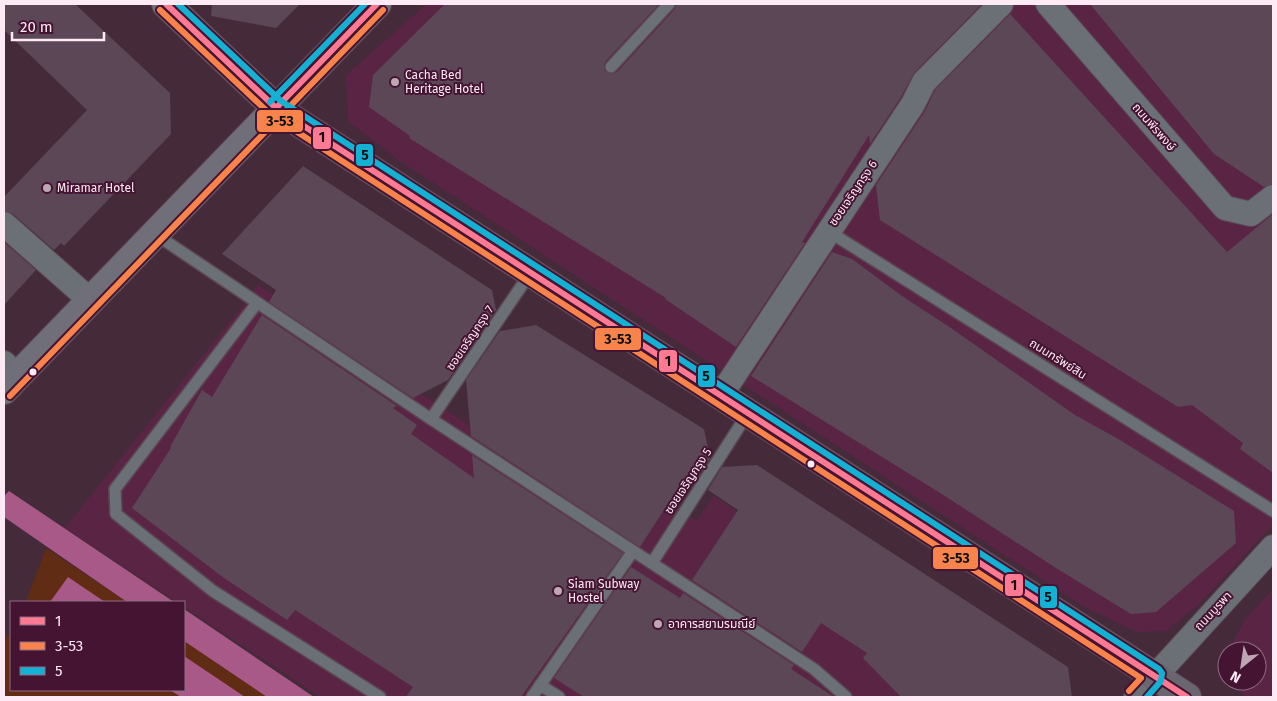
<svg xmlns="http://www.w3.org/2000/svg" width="1277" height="701" font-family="'Fira Sans','Noto Sans Thai',sans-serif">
  <rect width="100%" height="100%" fill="#452a3a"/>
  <g fill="#5a2545">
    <polygon points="427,4 1273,4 1273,525 1200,603 1166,631 1137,632 1083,606 400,161 348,121 346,75"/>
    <polygon points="258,285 534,469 561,429 697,521 714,496 1017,697 320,697 184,607 184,602 177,602 65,528 237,313"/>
    <polygon points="1273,589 1273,697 1244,697 1235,681 1257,681 1257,651 1230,651 1230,648 1244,621"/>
  </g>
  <g fill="#602c14">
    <polygon points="46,548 127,602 26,602"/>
    <polygon points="11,632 11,690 184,690 184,641 267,697 4,697 4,640"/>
  </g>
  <g fill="#a95988">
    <polygon points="9,491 174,602 127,602 4,517 4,496"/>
    <polygon points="68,577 105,602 50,602"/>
    <polygon points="184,609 314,697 267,697 184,641"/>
    <polygon points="184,656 245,697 181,697 170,690 184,690"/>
  </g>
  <g fill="#5b4756">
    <polygon points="4,4 75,4 170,93 171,134 64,246 61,243 54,250 13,214 4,211 4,197 87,110 4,30"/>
    <polygon points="212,4 300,4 276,28 211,16"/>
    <polygon points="445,4 659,4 605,62 604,70 610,74 617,72 675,9 676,4 982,4 914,73 901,97 870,144 869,135 802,242 805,243 736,347 665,299 666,298 409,138 410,136 369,107 373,75"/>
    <polygon points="1090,4 1273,4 1273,184 1264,187 1214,154"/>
    <polygon points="1010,14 1227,252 1273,214 1273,473 1240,449 1243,443 1192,405 1178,407 880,220 876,185 925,111 935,90"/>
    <polygon points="303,166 492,290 496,310 448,380 413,398 269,302 276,290 222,254"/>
    <polygon points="4,242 36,270 4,305"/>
    <polygon points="832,252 852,259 902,296 951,328 1075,415 1120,440 1234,511 1236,543 1156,612 1131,614 1056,568 937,491 751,376"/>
    <polygon points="262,315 397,406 393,408 417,425 411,434 474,478 472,455 623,553 521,697 406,697 413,687 295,610 287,620 224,578 132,508 171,448 170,447 202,390 212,397"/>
    <polygon points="536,325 704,429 710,458 695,482 690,479 675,501 671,499 640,547 471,436 466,380 500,331"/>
    <polygon points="757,465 1068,667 1072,697 901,697 863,658 867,653 821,623 802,652 692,580 738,510 708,490 722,467"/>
    <polygon points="631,567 680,598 683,593 794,665 791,669 834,697 584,697 554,678"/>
  </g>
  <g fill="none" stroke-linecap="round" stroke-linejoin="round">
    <g stroke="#5c4753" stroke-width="14">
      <g id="service">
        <polyline points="611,67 669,4"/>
        <polyline points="828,231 1273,511"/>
        <polyline points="155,234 431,419 814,669 846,697"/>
        <polyline points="257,303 115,489 116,514 213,591 380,697"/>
        <polyline points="431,419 531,272"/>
        <polyline points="652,563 748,413"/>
        <polyline points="540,685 559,697"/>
        <polyline points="532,697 633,551"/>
      </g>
    </g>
    <g stroke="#5c4753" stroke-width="26">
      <g id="minor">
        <polyline points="1048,4 1225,208 1251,214 1273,197"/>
        <polyline points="4,224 90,300"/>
        <polyline points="4,363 17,376"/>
        <polyline points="721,395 913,104 924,82 1001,4"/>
        <polyline points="1136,697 1273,547"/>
      </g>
    </g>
    <g stroke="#5c4753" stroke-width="30">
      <polyline id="secondary" points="276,108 1187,697"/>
    </g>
    <g stroke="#5c4753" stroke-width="30">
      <g id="primary">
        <polyline points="166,4 276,108"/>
        <polyline points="4,390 377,4"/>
      </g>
    </g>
    <use href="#service" stroke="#6b7076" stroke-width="11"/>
    <use href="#minor" stroke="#6b7076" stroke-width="24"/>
    <use href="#secondary" stroke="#6a6670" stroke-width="28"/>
    <use href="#primary" stroke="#706e78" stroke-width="28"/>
    <g stroke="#451433" stroke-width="10">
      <g id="bus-1">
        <polyline points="166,4 276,108 1187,697"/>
        <polyline points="276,108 377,4"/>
      </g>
    </g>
    <g stroke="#451433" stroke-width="10">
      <g id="bus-2">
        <polyline points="160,10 271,115 1141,678 1129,691"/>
        <polyline points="10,396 383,10"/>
      </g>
    </g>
    <g stroke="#451433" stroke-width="10">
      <g id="bus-3">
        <polyline points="178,4 281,101 1159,669 1162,673 1161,681 1147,697"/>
        <polyline points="270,102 365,4"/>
      </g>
    </g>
    <use href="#bus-1" stroke="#fe7a93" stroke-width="6"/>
    <use href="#bus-2" stroke="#f8844c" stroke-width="6"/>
    <use href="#bus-3" stroke="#13b2d5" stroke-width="6"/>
  </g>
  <g fill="#bda7b3" stroke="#451433" stroke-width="2">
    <circle cx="395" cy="82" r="5"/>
    <circle cx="47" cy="188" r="5"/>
    <circle cx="558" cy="591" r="5"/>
    <circle cx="658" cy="624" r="5"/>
  </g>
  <g fill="#feeaf4" stroke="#451433" stroke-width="2">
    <circle cx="33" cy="372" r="4.5"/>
    <circle cx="811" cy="464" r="4.5"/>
  </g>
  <g text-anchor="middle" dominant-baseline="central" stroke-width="4" stroke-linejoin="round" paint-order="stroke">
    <g font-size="12" fill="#feeaf4" stroke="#451433" text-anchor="start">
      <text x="405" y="75">Cacha Bed<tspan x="405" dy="14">Heritage Hotel</tspan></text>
      <text x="57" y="188">Miramar Hotel</text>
      <text x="568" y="584">Siam Subway<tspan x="568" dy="14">Hostel</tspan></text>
      <text x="668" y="624">อาคารสยามรมณีย์</text>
    </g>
    <g font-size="12" fill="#feeaf4" stroke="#451433">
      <text transform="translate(1154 127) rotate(49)">ถนนพีรพงษ์</text>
      <text transform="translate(853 193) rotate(-56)">ซอยเจริญกรุง 6</text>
      <text transform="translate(470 338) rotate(-56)">ซอยเจริญกรุง 7</text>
      <text transform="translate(1058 359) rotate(32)">ถนนทรัพย์สิน</text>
      <text transform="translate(688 481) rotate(-57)">ซอยเจริญกรุง 5</text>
      <text transform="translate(1213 611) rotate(-47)">ถนนบูรพา</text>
    </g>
  </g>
  <g stroke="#451433" stroke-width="2">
    <rect x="256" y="109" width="48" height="24" rx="5" fill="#f8844c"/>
    <rect x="312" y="126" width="20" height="24" rx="5" fill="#fe7a93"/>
    <rect x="355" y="143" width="19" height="24" rx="5" fill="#13b2d5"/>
    <rect x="594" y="327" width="48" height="24" rx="5" fill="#f8844c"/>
    <rect x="658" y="349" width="20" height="24" rx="5" fill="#fe7a93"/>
    <rect x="697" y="364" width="19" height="24" rx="5" fill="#13b2d5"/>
    <rect x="932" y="546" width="47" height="24" rx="5" fill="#f8844c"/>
    <rect x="1004" y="573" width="20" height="24" rx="5" fill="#fe7a93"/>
    <rect x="1039" y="585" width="19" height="24" rx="5" fill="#13b2d5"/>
  </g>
  <g font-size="14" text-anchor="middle" font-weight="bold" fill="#111">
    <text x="280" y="126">3-53</text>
    <text x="322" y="142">1</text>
    <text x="365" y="160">5</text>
    <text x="618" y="344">3-53</text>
    <text x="668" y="366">1</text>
    <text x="706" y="381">5</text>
    <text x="956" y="563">3-53</text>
    <text x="1014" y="590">1</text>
    <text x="1048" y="602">5</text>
  </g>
  <rect width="1277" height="701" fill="none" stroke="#feeaf4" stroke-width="10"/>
  <rect x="10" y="601" width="175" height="90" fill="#451433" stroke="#8f6a80"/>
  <rect x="20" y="617" width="25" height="8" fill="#fe7a93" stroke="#8f6a80"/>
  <text x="55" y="626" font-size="15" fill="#feeaf4">1</text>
  <rect x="20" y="642" width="25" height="8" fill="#f8844c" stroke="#8f6a80"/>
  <text x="55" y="651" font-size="15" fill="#feeaf4">3-53</text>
  <rect x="20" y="667" width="25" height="8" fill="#13b2d5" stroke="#8f6a80"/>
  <text x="55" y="676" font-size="15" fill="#feeaf4">5</text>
  <g transform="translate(1242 666) rotate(210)"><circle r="24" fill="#451433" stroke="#8f6a80"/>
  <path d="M0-4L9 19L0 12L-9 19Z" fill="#bda7b3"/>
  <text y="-8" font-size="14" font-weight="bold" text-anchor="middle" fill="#feeaf4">N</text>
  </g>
  <path d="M12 32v8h92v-8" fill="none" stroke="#feeaf4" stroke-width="2.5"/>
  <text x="20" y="32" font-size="15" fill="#feeaf4" stroke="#451433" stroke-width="4" paint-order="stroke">20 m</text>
</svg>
